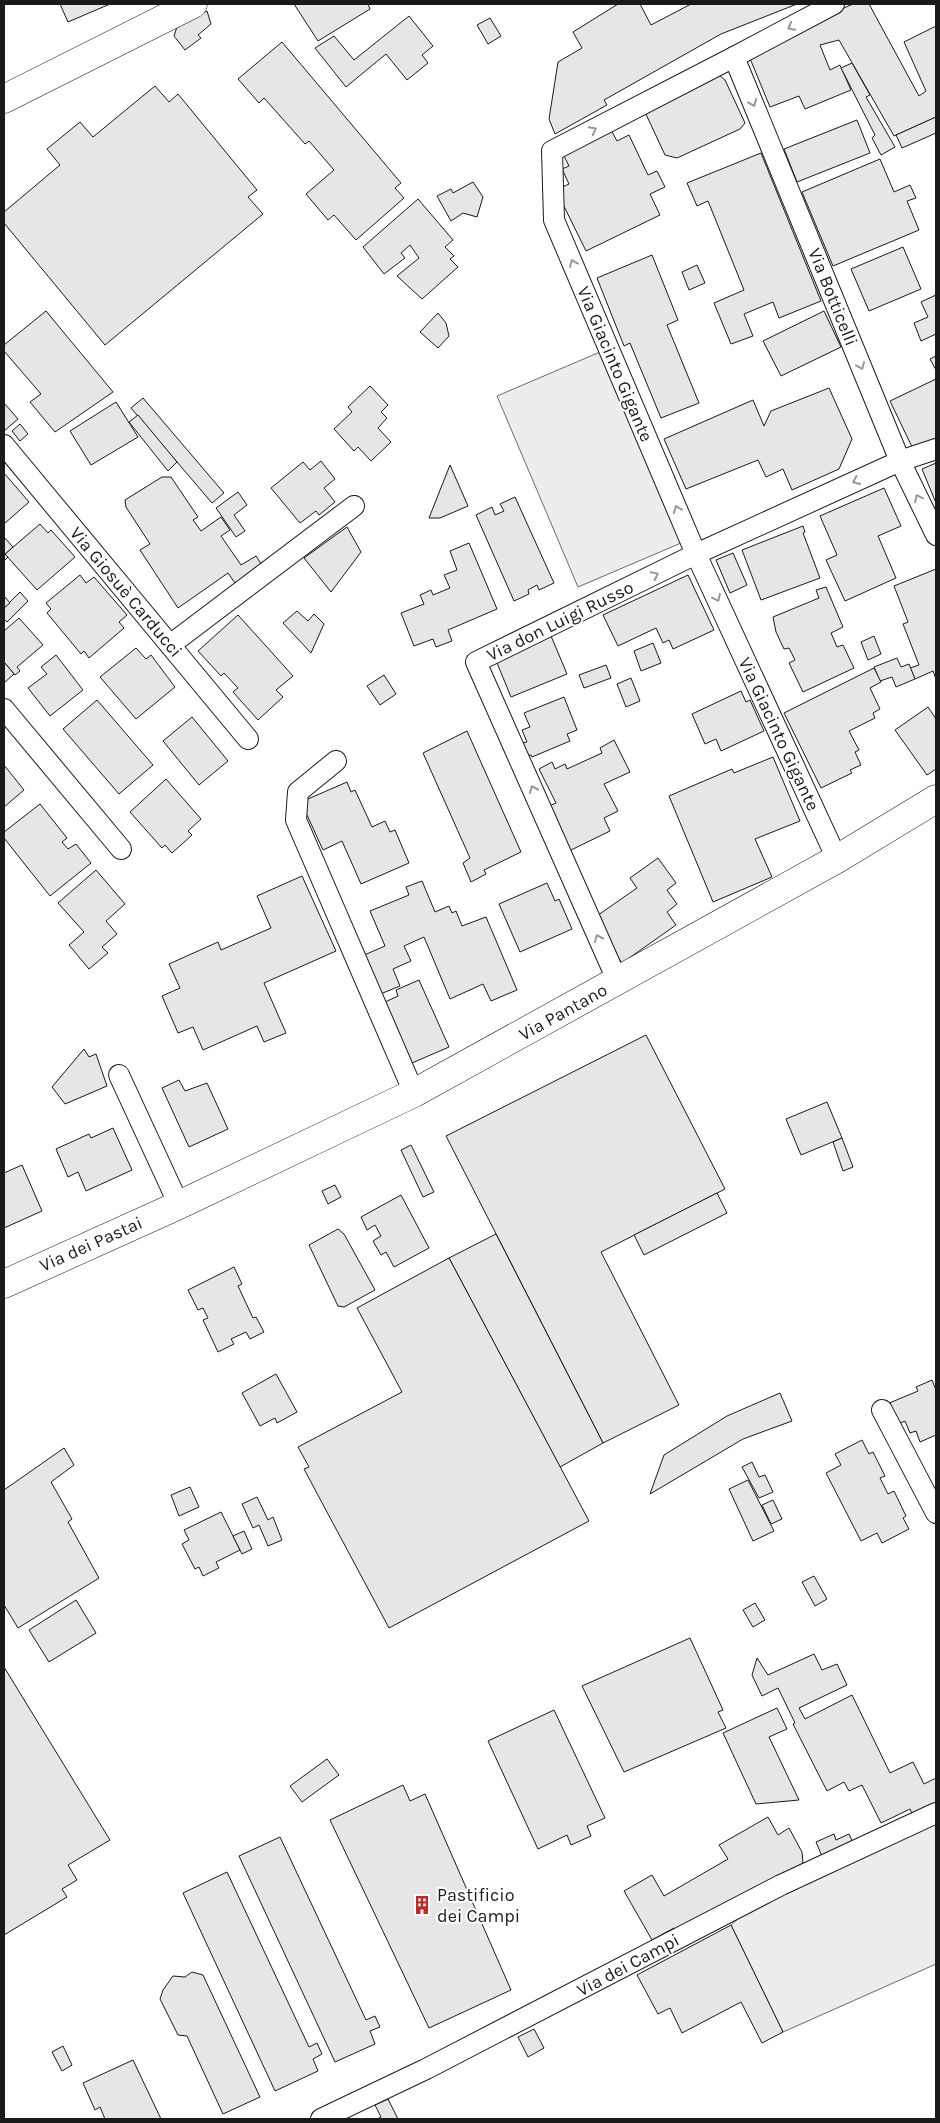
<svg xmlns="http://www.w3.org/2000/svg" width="940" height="2123" font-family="Karla,sans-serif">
  <rect width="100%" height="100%" fill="#fff"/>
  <g fill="#ededed" stroke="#6a6a6a">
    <polygon points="600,352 681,543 578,587 497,396"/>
    <polygon points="936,1821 936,1964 783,2032 731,1925 750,1908"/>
  </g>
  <g fill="#e6e6e6" stroke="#1a1a1a">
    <polygon points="60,4 110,4 68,22"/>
    <polygon points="294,4 368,4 370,9 318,41"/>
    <polygon points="618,4 640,4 651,25 691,4 797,4 721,34 604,100 607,105 555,134 549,119 558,62 582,48 573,32"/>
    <polygon points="853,4 869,4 919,96 926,91 904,42 936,26 936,117 894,136 839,40 820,45 830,70 840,65 851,90 805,109 799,96 770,107 749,56 782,35"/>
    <polygon points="207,11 211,24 198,35 201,38 185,50 174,36 178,24"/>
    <polygon points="409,16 433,46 422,55 428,63 407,80 386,54 346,87 315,48 334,36 354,60"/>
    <polygon points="490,18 501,36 488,44 477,25"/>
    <polygon points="282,42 401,183 395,188 404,198 356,240 334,215 328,220 306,194 334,170 309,141 305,144 264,98 259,103 238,79"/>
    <polygon points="852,63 870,95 866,97 895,147 881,155 872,138 875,135 841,68"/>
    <polygon points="719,75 725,80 745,123 740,129 677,158 665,155 644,110"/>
    <polygon points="155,86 169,102 178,94 257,190 248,197 263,214 105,345 4,223 4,212 60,165 47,149 80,122 93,137"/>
    <polygon points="936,117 936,133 902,148 896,135"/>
    <polygon points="857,120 870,153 797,182 784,149"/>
    <polygon points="610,128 617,141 629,135 648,175 657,171 665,187 650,194 660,215 586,251 556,190 569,184 562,169 569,166 562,152"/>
    <polygon points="761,153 821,301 779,318 773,302 744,314 753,336 731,344 714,303 744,290 708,201 697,206 687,183"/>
    <polygon points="880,159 894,192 910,185 916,198 907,201 919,230 833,266 802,192"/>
    <polygon points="473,182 483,197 477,217 463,213 451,221 437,196 451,189 453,193"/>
    <polygon points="418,199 453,240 445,247 454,256 450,259 458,267 422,299 397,276 419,258 410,245 401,253 405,258 384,274 363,247"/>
    <polygon points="903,247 921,289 869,311 851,269"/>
    <polygon points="652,255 678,320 667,325 699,403 661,418 630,343 624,346 597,278"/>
    <polygon points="697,265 705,283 689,290 682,272"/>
    <polygon points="936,295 936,334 921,341 914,323 928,317 921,302"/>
    <polygon points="46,311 113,392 55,432 30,402 41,394 4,351 4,345"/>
    <polygon points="824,311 841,347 781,376 763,341"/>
    <polygon points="438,313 446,323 449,336 438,348 420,332"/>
    <polygon points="936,356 936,370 930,359"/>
    <polygon points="936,379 936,438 913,449 890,401"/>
    <polygon points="370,386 388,405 381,412 387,418 378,428 391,442 371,461 358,447 354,451 334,429 352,412 348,407"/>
    <polygon points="829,388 852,439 839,469 792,490 783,469 766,477 758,460 686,489 664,439 753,400 764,426 771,411"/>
    <polygon points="143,398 224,493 212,503 131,408"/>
    <polygon points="116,402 138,437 91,465 70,431"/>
    <polygon points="4,403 18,419 4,431"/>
    <polygon points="138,415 177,462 168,471 129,422"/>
    <polygon points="20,424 28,434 20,441 12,431"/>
    <polygon points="321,461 335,479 324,488 335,502 319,515 316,511 300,523 271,488 303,462 310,470"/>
    <polygon points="936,463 936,503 922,469"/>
    <polygon points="450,465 468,506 440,518 429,518"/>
    <polygon points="4,473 29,502 4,524"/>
    <polygon points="162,477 171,477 198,517 193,520 201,531 221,517 230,530 221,536 241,565 256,556 264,568 237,586 228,573 178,608 140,550 150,544 126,507 125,500"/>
    <polygon points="884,488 901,526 878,536 896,578 845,601 826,560 837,555 820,516"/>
    <polygon points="238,492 247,505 234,515 245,531 236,537 216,508"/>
    <polygon points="515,497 554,583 539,590 537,585 528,590 529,594 514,601 476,515 492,507 495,515 504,511 500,504"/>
    <polygon points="40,524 48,533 51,530 75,557 37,590 5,554"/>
    <polygon points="803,526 805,532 803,533 820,578 761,600 742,550"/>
    <polygon points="347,527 361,552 331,592 304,558"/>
    <polygon points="4,537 13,547 5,554 8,557 4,561"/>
    <polygon points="469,543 497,609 448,630 452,641 436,647 433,639 414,646 401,613 424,604 420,595 431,590 433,595 450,588 444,575 457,570 450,551"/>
    <polygon points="733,553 747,585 730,593 716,560"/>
    <polygon points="936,569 936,679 933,671 915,679 910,668 919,665 903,624 908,622 894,586"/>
    <polygon points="80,575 86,583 94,577 127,615 119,622 124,628 89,658 84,651 81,654 47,613 51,609 46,603"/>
    <polygon points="688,575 714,630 673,649 669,640 663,643 656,628 618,646 603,615"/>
    <polygon points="826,587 843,627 831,633 837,647 843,645 854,668 803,692 789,663 795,660 789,648 784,649 776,632 773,617 819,598 816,590"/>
    <polygon points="20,592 28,601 7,622 4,619 4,608"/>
    <polygon points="4,596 10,603 4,608"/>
    <polygon points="297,611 308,621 314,614 324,624 311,653 283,623"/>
    <polygon points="238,615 293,676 276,690 283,697 258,720 233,692 238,688 224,673 221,676 198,651"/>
    <polygon points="19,618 43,645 17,667 20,671 15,675 4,662 4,631"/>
    <polygon points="551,636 567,674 511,697 495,658"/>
    <polygon points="874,636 881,654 868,660 861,642"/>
    <polygon points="653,643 661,663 641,671 634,651"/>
    <polygon points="136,648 146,659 151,655 175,687 136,719 100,677"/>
    <polygon points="56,655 83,690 50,716 28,688 47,674 41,667"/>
    <polygon points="897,658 901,667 909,664 915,679 896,687 892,677 880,681 874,667"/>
    <polygon points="4,662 14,674 4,683"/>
    <polygon points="606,665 611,678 584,688 579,675"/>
    <polygon points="874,668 881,682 870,688 880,709 873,713 875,718 849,731 859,750 855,752 861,765 850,770 852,773 821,788 784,713"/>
    <polygon points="384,675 396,694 380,705 367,686"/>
    <polygon points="631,678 640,701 626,707 617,684"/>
    <polygon points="741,691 746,702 750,700 764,731 721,751 716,739 705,744 692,714"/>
    <polygon points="564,697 577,730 567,734 570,741 532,757 531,755 527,756 523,743 527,742 522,730 530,727 524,713"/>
    <polygon points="97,700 153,765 119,794 63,729"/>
    <polygon points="928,707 936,719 936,769 927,775 895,730"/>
    <polygon points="192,717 228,761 199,785 163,741"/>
    <polygon points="467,731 521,852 484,870 486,874 471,882 463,863 470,858 423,753"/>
    <polygon points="614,740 630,772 604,784 618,811 604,818 610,831 569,851 547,807 556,803 539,769 552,762 555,769 565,764 567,769 602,753 600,748"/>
    <polygon points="773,757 800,821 755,839 772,877 713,902 669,796 732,769 734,773"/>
    <polygon points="4,765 24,790 4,807"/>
    <polygon points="166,779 201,819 188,831 192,835 172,853 165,845 162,848 130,812"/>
    <polygon points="347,782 351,792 355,790 372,827 385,821 390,832 395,830 409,863 361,884 342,841 323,850 301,802"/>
    <polygon points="40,804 67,838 62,842 68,849 76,844 91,863 50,896 4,838 4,832"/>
    <polygon points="658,858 676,883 667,890 677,904 667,912 676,925 622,963 591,920 637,888 630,878"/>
    <polygon points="96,870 125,904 106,921 117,934 102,947 108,953 89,969 69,945 84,932 58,903"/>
    <polygon points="302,876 336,951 264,983 286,1033 264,1042 257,1026 203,1050 193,1027 178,1033 162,996 180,988 169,964 218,942 221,950 271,928 257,896"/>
    <polygon points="422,881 435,912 449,906 452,913 456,911 462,926 486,917 517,990 491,1001 483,984 450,999 424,937 404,946 411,961 393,969 400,986 378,995 362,956 385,946 370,911 409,895 406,887"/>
    <polygon points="547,883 555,901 559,899 572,929 520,952 499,904"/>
    <polygon points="419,980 449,1047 412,1063 385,1002 398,996 396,990"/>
    <polygon points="646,1035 725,1189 601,1252 679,1405 603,1443 446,1136"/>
    <polygon points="84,1049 89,1057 96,1054 107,1086 65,1104 52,1087"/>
    <polygon points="179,1080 185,1091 207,1083 228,1129 189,1147 162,1088"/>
    <polygon points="827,1102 842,1138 801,1155 786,1119"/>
    <polygon points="113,1128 132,1170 86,1191 78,1172 68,1177 56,1149 89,1134 91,1138"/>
    <polygon points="842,1138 853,1167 843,1171 833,1142"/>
    <polygon points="411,1145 434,1192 423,1197 401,1150"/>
    <polygon points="22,1165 42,1211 4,1228 4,1173"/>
    <polygon points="335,1185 341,1197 328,1204 322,1191"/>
    <polygon points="717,1193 727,1213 644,1255 634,1235"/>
    <polygon points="401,1195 429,1248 394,1267 386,1252 381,1255 373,1241 381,1236 375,1225 367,1230 361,1217"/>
    <polygon points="338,1229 344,1234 375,1290 344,1307 338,1306 309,1245"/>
    <polygon points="496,1234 603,1443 560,1467 449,1258"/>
    <polygon points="449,1258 589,1521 389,1628 304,1469 309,1467 298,1447 402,1392 357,1308"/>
    <polygon points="234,1267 242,1284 238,1286 253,1318 256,1317 264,1332 250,1339 246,1332 231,1339 234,1344 218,1352 203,1320 208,1318 203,1308 198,1310 188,1290"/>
    <polygon points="276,1374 297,1412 277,1423 275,1418 260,1426 242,1393"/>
    <polygon points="932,1380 936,1390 936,1435 920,1442 916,1431 910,1433 905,1421 896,1425 887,1404 918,1391 916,1387"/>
    <polygon points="780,1393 792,1421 743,1439 650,1494 664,1455 727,1416"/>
    <polygon points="862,1440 869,1454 873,1452 885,1476 880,1478 888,1494 894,1491 906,1516 903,1518 909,1529 882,1543 877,1533 861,1541 826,1473 841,1465 835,1454"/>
    <polygon points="64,1448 74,1465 51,1482 72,1519 68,1522 99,1578 18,1628 4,1605 4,1490"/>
    <polygon points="752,1462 759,1477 765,1475 773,1492 759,1498 742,1467"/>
    <polygon points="748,1480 774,1531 753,1541 729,1489"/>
    <polygon points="190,1487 199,1507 179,1516 171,1495"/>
    <polygon points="257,1497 268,1520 273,1517 282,1540 268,1546 259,1525 253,1528 242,1504"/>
    <polygon points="773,1500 782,1519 771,1524 762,1505"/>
    <polygon points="221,1512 240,1550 216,1562 219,1568 203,1576 199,1567 195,1569 182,1544 189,1540 184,1530"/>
    <polygon points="244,1531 252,1549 242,1554 233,1536"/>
    <polygon points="814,1576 827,1599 815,1606 802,1582"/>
    <polygon points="76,1600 96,1633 49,1662 29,1630"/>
    <polygon points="755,1603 765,1620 753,1627 743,1610"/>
    <polygon points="690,1638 723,1710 718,1712 726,1728 624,1772 582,1686"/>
    <polygon points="814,1654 822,1670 837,1664 847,1685 799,1708 805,1719 852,1695 890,1773 913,1762 924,1784 936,1778 936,1807 914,1818 910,1809 881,1823 862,1785 849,1791 844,1782 827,1791 793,1724 795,1723 778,1688 762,1696 752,1675 757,1658 768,1675"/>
    <polygon points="4,1667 110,1840 68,1865 77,1880 62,1889 67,1897 4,1935"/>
    <polygon points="777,1708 787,1729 769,1737 799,1800 756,1804 723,1733"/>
    <polygon points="554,1710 605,1818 587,1826 591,1836 571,1845 567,1835 538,1849 488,1741"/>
    <polygon points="327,1759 339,1775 302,1802 290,1786"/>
    <polygon points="403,1785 410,1801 425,1794 511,1990 429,2028 330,1820"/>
    <polygon points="768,1817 778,1835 789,1828 802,1852 803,1863 678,1935 674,1928 652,1940 624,1891 652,1875 664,1896 728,1859 719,1845"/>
    <polygon points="834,1834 836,1840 849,1834 855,1847 824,1861 816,1842"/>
    <polygon points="280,1837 366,2020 375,2016 380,2027 370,2031 375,2044 335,2062 239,1856"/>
    <polygon points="227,1872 309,2047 317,2043 322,2054 313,2059 318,2071 275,2091 183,1893"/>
    <polygon points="731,1925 783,2032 762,2043 741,2002 682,2033 670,2008 658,2014 637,1975"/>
    <polygon points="192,1972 203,1975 260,2097 223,2114 187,2036 178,2035 160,1999 163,1990 173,1976 185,1977"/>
    <polygon points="534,2029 544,2048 528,2057 518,2037"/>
    <polygon points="63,2046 72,2065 62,2071 52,2052"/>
    <polygon points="133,2060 161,2119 105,2119 100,2107 95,2110 83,2083"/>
    <polygon points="388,2099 398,2119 377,2119 381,2117 375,2105"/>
  </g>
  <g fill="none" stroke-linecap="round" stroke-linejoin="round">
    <g stroke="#1a1a1a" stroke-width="22">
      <g id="street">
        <polyline points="834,4 734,57 552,151 554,220 696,554 837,859"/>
        <polyline points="734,57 900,461 936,535"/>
        <polyline points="4,445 248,739"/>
        <polyline points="170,645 354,506"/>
        <polyline points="4,709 121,849"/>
        <polyline points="336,761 298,792 296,820 414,1093"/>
        <polyline points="618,982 476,662 696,554 900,461 936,449"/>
        <polyline points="119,1075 179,1205"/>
        <polyline points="882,1410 936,1513"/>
        <polyline points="321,2119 426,2069 781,1885 936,1813"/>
      </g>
    </g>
    <g stroke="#1a1a1a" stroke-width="29">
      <g id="secondary">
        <polyline points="4,99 193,4"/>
        <polyline points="4,1284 179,1205 414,1093 837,859 936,799"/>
      </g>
    </g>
    <use href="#street" stroke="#fff" stroke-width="20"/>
    <use href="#secondary" stroke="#fff" stroke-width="28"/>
  </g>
  <defs><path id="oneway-chevron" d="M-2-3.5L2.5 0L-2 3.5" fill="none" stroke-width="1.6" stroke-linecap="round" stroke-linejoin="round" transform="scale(1.25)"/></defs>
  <g stroke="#989898">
    <use href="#oneway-chevron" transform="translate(791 27) rotate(152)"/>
    <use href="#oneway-chevron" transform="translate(753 103) rotate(68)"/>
    <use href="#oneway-chevron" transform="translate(593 130) rotate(-27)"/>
    <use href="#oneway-chevron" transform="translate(573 263) rotate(-113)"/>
    <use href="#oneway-chevron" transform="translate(861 366) rotate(68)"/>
    <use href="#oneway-chevron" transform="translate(856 481) rotate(155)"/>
    <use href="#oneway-chevron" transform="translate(918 498) rotate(-116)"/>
    <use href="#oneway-chevron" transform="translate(677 509) rotate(-113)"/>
    <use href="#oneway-chevron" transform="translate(655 575) rotate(-26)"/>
    <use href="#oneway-chevron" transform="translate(717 598) rotate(65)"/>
    <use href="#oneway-chevron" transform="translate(533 789) rotate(-114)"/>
    <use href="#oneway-chevron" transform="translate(598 938) rotate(-114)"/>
  </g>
  <defs>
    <g id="building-bare" transform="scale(1.5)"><path d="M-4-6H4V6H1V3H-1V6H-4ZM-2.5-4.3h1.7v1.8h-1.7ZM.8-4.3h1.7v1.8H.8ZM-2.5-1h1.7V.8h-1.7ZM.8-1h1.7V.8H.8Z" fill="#c62828" stroke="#fff" stroke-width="2.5" paint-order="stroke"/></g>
  </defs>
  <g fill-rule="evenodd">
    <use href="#building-bare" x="422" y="1905"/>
  </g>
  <g text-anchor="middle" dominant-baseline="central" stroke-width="4" stroke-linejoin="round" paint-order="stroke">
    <g font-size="18" fill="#1a1a1a" stroke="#fff">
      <text transform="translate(833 297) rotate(68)">Via Botticelli</text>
      <text transform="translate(615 364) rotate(67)">Via Giacinto Gigante</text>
      <text transform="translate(126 592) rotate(50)">Via Giosuè Carducci</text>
      <text transform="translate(560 621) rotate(-26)">Via don Luigi Russo</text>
      <text transform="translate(779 734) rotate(65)">Via Giacinto Gigante</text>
      <text transform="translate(563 1012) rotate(-29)">Via Pantano</text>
      <text transform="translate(91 1244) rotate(-24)">Via dei Pastai</text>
      <text transform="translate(628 1965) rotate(-28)">Via dei Campi</text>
    </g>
    <g font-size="18" fill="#1a1a1a" stroke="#fff" text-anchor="start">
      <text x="437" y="1895">Pastificio<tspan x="437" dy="21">dei Campi</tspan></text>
    </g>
  </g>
  <rect width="940" height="2123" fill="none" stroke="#1a1a1a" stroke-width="10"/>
</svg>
